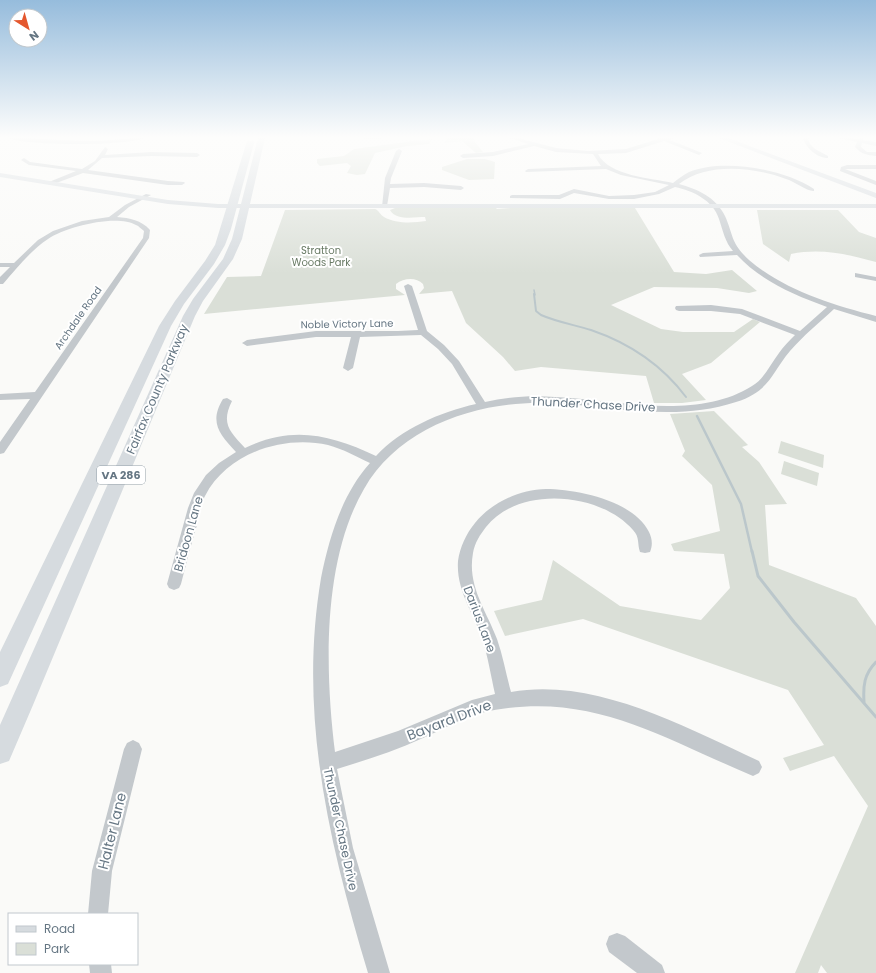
<svg xmlns="http://www.w3.org/2000/svg" width="876" height="973" font-family="Poppins,sans-serif">
  <rect width="100%" height="100%" fill="#fafaf8"/>
  <g fill="#dadfd7">
    <polygon points="447,138 474,138 474,141 483,152 476,153 462,141 444,143"/>
    <polygon points="432,139 429,144 407,146 375,153 365,174 357,175 347,173 351,166 347,163 320,166 317,163 317,159 344,156 354,149 421,140"/>
    <polygon points="467,159 485,159 495,162 494,179 469,180 442,170 442,167"/>
    <path d="M395 208H496L497 209 510 208H635L674 272 706 274 732 270 757 291 749 293 717 288 654 287 611 305 661 329 683 332H734L753 319 760 322 711 363 682 374 706 400 682 403H654L646 376 541 367 515 371 503 357 466 323 452 291 419 294 424 288 423 284C416 277 404 278 396 284V289L405 295 204 314 227 277 261 276 285 210 375 209C379 210 380 215 384 217 396 224 413 223 426 221L425 217C415 217 396 221 390 210Z"/>
    <path d="M757 210H838L859 232 876 238V262C846 254 821 248 791 254L789 262 763 244Z"/>
    <polygon points="714,411 748,445 742,447 759,462 787,504 765,505 769,565 856,598 876,626 876,973 827,973 821,965 818,973 795,973 868,806 834,756 790,771 783,758 824,745 788,690 583,619 505,636 494,611 542,600 553,560 620,606 701,620 730,588 724,554 674,551 671,544 720,531 712,485 682,456 685,451 670,414"/>
    <polygon points="781,441 824,455 823,468 778,453"/>
    <polygon points="784,461 819,473 817,486 781,474"/>
  </g>
  <g fill="none" stroke-linecap="round" stroke-linejoin="round">
    <polyline stroke="#bbc7cb" stroke-width="1.5" points="534,290 535,295"/>
    <path stroke="#bbc7cb" stroke-width="2" d="M534 294 536 311 541 315C557 322 575 325 591 330 629 343 662 365 686 397"/>
    <polyline stroke="#bbc7cb" stroke-width="2.5" points="697,416 741,504 752,552"/>
    <g stroke="#bbc7cb" stroke-width="3">
      <polyline points="752,551 758,576 794,622 876,717"/>
      <path d="M864 702C863 686 864 674 876 662"/>
    </g>
    <g fill="#c3c8cc" fill-rule="evenodd">
      <path d="M10 138 93 141 143 138C129 146 24 146 10 138Z"/>
      <polygon points="360,138 382,138 380,139"/>
      <path d="M510 138H518L556 148 588 151 626 149 661 138H674L670 140 702 153 699 155 664 141 626 153 598 154C609 176 651 178 673 183 678 179 683 175 689 172 723 158 784 169 814 189V191C808 192 794 181 786 179 754 167 707 162 679 184 697 189 716 197 725 216 734 236 730 242 749 260 784 290 832 305 876 316V322L834 309C819 323 804 335 790 351 770 375 770 391 736 402 670 424 604 403 538 403 472 403 398 429 364 489 322 561 325 672 335 752L398 731 472 700 495 694C491 676 488 657 482 638 473 612 456 590 458 561 460 547 466 534 475 523 492 502 519 490 546 489 577 489 634 501 649 532 652 538 653 545 650 552L645 553 640 552C637 544 640 537 633 530 600 492 519 485 486 527 480 535 475 542 473 553 467 586 486 610 497 639 503 656 506 674 511 692 595 677 685 727 759 761L762 767 759 773 753 776C660 737 587 688 481 713 461 718 442 730 423 738 395 751 366 760 337 769L353 848 390 973H368C329 843 298 715 321 578 329 538 342 494 370 463 357 457 343 449 328 445 283 435 227 453 205 496 200 505 199 516 197 525 191 545 186 564 181 584L179 588 174 590 169 588 167 584 188 508 194 493 206 475 219 463 236 452C219 434 209 422 223 399L227 398 232 401C221 423 229 431 245 448 293 425 331 435 376 456 401 429 440 412 476 404L452 364 438 349 421 335 360 337 353 368 348 371 343 368 351 337H316L247 346 242 343 247 340 316 331H398L418 330 404 286 408 284 412 286 427 331 444 345 459 361 485 402C508 397 531 395 555 397 616 400 697 421 752 386 764 379 770 365 779 353 783 347 789 341 795 335L740 314 711 311H679L676 310 675 308 676 306 711 305 742 309 800 331 827 307C794 295 761 281 737 255L700 257 699 255 703 253 733 251C725 242 723 231 719 219 713 200 693 191 675 187L659 194 634 199H609L574 193 560 199 510 198V196L512 195H559L574 189 609 196 634 195 655 192 669 185 621 175 606 169 526 172 525 171 528 169 601 166 593 154 556 152 534 146 493 156 463 158 460 156 463 154 493 152 528 144Z"/>
      <path d="M803 138H808L810 144 815 149 828 156V158C817 158 806 148 803 138Z"/>
      <path d="M839 138 858 139 863 138V140L876 142V146L862 143 861 147 867 152H876V156C867 155 861 154 855 147L857 142Z"/>
      <polygon points="105,147 108,149 105,155 151,152 197,153 200,155 197,157 151,156 102,158 88,170 168,181 184,182 185,183 182,185 168,185 83,173 51,185 49,184 49,182 76,171 29,165 21,160 24,158 30,162 82,169 95,161"/>
      <polygon points="399,149 402,151 391,178 390,184 424,183 461,186 464,188 461,190 424,187 390,188 387,206 382,207 385,178 396,151"/>
      <polygon points="847,165 876,165 876,169 845,169 876,181 876,185 840,171 841,167"/>
      <path d="M146 194 151 195 129 207 117 217C130 218 141 220 150 230L149 238 4 453 0 454V442L30 399 0 400V394L35 392 143 238 144 231C141 229 139 226 136 225 116 214 66 227 48 239 30 251 17 268 3 284H0V277L10 267H0V263H14L38 240 53 231 82 221 109 217 125 205Z"/>
      <polygon points="855,273 876,277 876,281 855,277"/>
      <polygon points="133,740 139,743 142,749 112,871 108,914 88,914 92,871 124,749 127,743"/>
      <polygon points="617,933 625,936 662,965 665,973 637,973 609,952 606,944 609,936"/>
      <polygon points="89,964 111,964 112,973 90,973"/>
    </g>
    <g fill="#d6dbdf" fill-rule="evenodd">
      <polygon points="719,138 728,138 876,193 876,198"/>
      <polygon points="0,173 168,200 218,204 876,204 876,208 218,208 168,204 0,177"/>
    </g>
    <g fill="#d6dbdf" fill-rule="evenodd">
      <polygon points="258,138 265,138 242,239 233,259 203,301 195,316 33,705 9,761 0,764 0,725 183,316 193,299 223,259 232,239"/>
      <polygon points="247,141 253,141 254,143 231,229 225,245 214,264 184,304 171,326 8,684 0,687 0,652 159,326 175,301 205,261 215,245"/>
    </g>
  </g>
  <linearGradient id="sky" x2="0" y2="1"><stop stop-color="#96bcdc"/><stop offset="0.5" stop-color="#fdfdfc"/><stop offset="1" stop-color="#fdfdfc" stop-opacity="0"/></linearGradient>
  <rect width="876" height="274" fill="url(#sky)"/>
  <g text-anchor="middle" dominant-baseline="central" stroke-width="4" stroke-linejoin="round" paint-order="stroke">
    <g font-size="10" fill="#687a64" stroke="#fff">
      <text x="321" y="250">Stratton<tspan x="321" dy="12">Woods Park</tspan></text>
    </g>
    <g font-size="10" fill="#657683" stroke="#fff">
      <text transform="translate(78 318) rotate(-55)">Archdale Road</text>
      <text transform="translate(347 324) rotate(-1)">Noble Victory Lane</text>
    </g>
    <rect fill="#fff" stroke="#939fa8" stroke-width="1" x="97" y="466" width="48" height="18" rx="3"/>
    <g font-size="11" font-weight="bold" fill="#657683">
      <text x="121" y="475">VA 286</text>
    </g>
    <g font-size="12" fill="#657683" stroke="#fff">
      <text transform="translate(157 389) rotate(-67)">Fairfax County Parkway</text>
      <text transform="translate(593 404) rotate(3)">Thunder Chase Drive</text>
      <text transform="translate(188 534) rotate(-74)">Bridoon Lane</text>
      <text transform="translate(480 619) rotate(69)">Darius Lane</text>
      <text transform="translate(341 829) rotate(78)">Thunder Chase Drive</text>
    </g>
    <g font-size="14" fill="#657683" stroke="#fff">
      <text transform="translate(449 720) rotate(-21)">Bayard Drive</text>
      <text transform="translate(112 831) rotate(-76)">Halter Lane</text>
    </g>
  </g>
  <rect x="8" y="913" width="130" height="52" fill="#ffffff" stroke="#c1c8cd"/>
  <rect x="16" y="926" width="20" height="6" fill="#d6dbdf" stroke="#c1c8cd"/>
  <text x="44" y="933" font-size="12" fill="#657683">Road</text>
  <rect x="16" y="943" width="20" height="12" fill="#dadfd7" stroke="#c1c8cd"/>
  <text x="44" y="953" font-size="12" fill="#657683">Park</text>
  <g transform="translate(28 28) rotate(143)"><circle r="19" fill="#ffffff" stroke="#c1c8cd"/>
  <path d="M0-3L7 15L0 10L-7 15Z" fill="#e4572e"/>
  <text y="-6" font-size="11" font-weight="bold" text-anchor="middle" fill="#657683">N</text>
  </g>
</svg>
